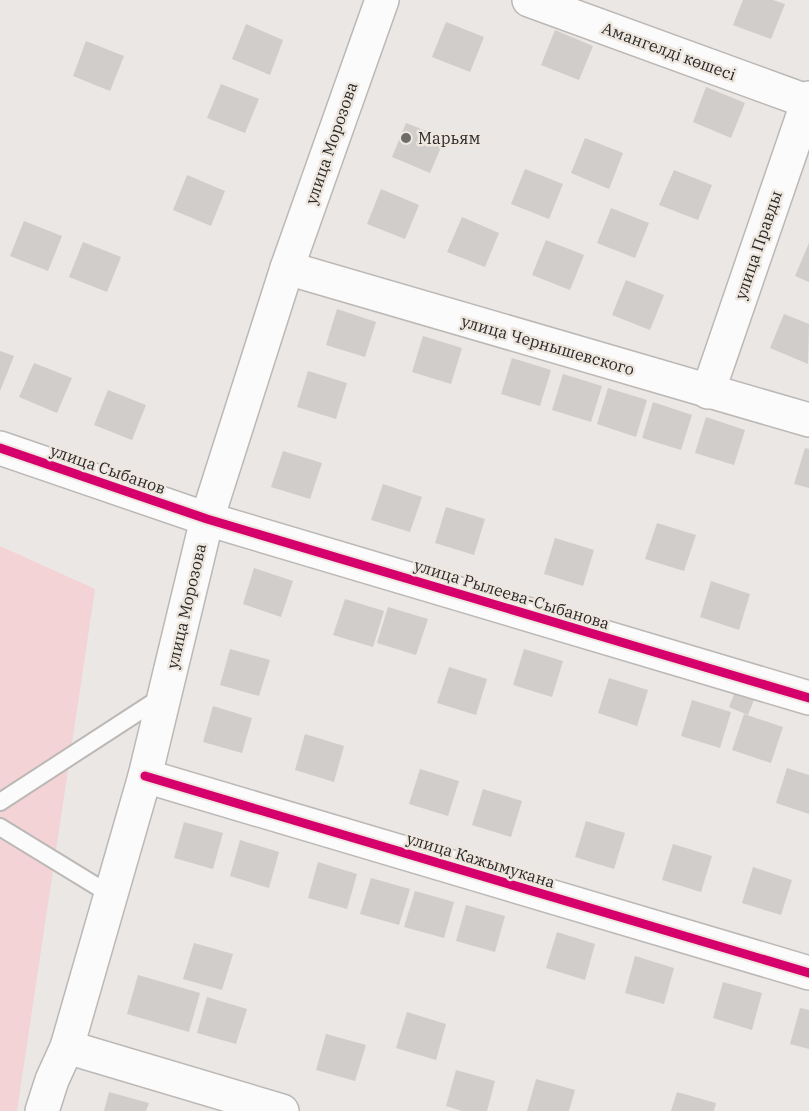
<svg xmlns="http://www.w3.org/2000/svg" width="809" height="1111" font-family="'IBM Plex Serif',serif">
  <rect width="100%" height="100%" fill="#eae7e4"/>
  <polygon fill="#f3d3d6" points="0,546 95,589 17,1111 0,1111"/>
  <g fill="#d0cdcb">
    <polygon points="743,0 773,0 785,4 771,39 733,25"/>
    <polygon points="446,22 484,37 470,72 432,57"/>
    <polygon points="246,24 283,40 270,75 232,59"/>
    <polygon points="555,30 593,46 579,80 541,65"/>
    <polygon points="86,41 124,56 110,91 73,76"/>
    <polygon points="221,84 259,99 245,133 207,118"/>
    <polygon points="706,87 745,103 731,138 693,122"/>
    <polygon points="406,123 445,138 430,173 392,157"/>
    <polygon points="585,138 623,153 609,189 571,173"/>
    <polygon points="525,169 563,184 549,219 511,204"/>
    <polygon points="674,170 712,185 698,220 659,205"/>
    <polygon points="187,175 225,191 211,226 173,210"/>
    <polygon points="381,189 419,205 405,239 367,224"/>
    <polygon points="611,208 649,223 635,258 597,243"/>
    <polygon points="462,217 499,233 485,267 447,252"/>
    <polygon points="24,221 62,236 48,271 10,256"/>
    <polygon points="546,240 584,255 570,290 532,275"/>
    <polygon points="83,242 121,257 107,292 69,277"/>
    <polygon points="809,243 809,282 795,276"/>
    <polygon points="626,280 664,295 650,330 612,315"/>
    <polygon points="337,309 376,322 365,357 326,345"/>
    <polygon points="784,314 809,324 808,364 770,348"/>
    <polygon points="423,336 462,348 451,384 412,372"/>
    <polygon points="0,351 14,356 0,391"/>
    <polygon points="512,358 551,370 540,406 501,394"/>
    <polygon points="34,363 72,378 57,413 19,397"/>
    <polygon points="308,371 347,383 336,419 297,407"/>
    <polygon points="563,374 602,386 591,422 552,410"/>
    <polygon points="608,388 647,400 636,437 597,424"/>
    <polygon points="108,390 146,405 132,440 94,425"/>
    <polygon points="653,402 692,415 681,450 642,438"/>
    <polygon points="706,417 745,430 734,465 695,453"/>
    <polygon points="805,448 809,449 809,488 794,484"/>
    <polygon points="283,451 322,463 310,499 271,487"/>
    <polygon points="383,484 422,497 410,532 371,520"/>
    <polygon points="446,507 485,519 474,555 435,543"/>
    <polygon points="657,523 696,535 684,571 645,559"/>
    <polygon points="555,538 594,550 583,586 544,574"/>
    <polygon points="254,568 293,581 281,617 243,604"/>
    <polygon points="711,581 750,594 739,630 700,617"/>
    <polygon points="345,599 384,611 373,647 333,635"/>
    <polygon points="388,607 428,619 416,655 377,643"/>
    <polygon points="230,649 270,660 259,696 220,685"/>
    <polygon points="524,649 563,661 552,697 513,685"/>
    <polygon points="449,667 487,679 476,715 437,703"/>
    <polygon points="609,678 648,690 637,726 598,713"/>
    <polygon points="737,687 756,695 748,715 729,707"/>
    <polygon points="692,700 731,712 720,748 681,736"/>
    <polygon points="213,706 252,718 242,753 203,742"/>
    <polygon points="744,714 783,727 771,763 732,750"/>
    <polygon points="305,734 344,746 334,782 295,770"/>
    <polygon points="787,768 809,775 809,814 776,803"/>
    <polygon points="420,769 459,781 448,816 409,804"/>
    <polygon points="483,789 522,801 511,837 472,825"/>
    <polygon points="586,821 625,833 614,869 575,857"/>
    <polygon points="184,822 223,833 213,869 174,858"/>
    <polygon points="240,840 279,852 269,888 230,876"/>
    <polygon points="673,844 712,856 701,892 662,880"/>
    <polygon points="318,862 357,874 347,909 308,898"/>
    <polygon points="753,867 792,880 781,915 742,903"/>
    <polygon points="371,878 410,889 399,925 360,914"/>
    <polygon points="415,891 454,902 444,938 404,927"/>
    <polygon points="466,905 505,916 495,952 456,941"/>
    <polygon points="557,932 595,944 585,980 546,968"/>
    <polygon points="194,943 233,954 222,990 183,979"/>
    <polygon points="635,956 674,968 664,1004 625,993"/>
    <polygon points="138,975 200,993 189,1032 127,1014"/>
    <polygon points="723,982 762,993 752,1030 713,1018"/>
    <polygon points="207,997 247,1009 236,1044 197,1033"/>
    <polygon points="800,1008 809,1010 809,1049 790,1044"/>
    <polygon points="407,1012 446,1024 436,1060 396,1048"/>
    <polygon points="326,1034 366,1045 355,1081 316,1070"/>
    <polygon points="456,1070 495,1081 487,1111 462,1111 446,1106"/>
    <polygon points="536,1079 575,1090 569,1111 527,1111"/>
    <polygon points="109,1092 149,1103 146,1111 104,1111"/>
    <polygon points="677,1092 716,1103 714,1111 671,1111"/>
  </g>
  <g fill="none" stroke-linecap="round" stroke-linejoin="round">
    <g stroke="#bbb8b6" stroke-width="20">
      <g id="service">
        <polyline points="0,802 163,696"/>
        <polyline points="0,827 111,895"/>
      </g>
    </g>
    <g stroke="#bbb8b6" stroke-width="36">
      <g id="minor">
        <polyline points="529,0 809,102"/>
        <polyline points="287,268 809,420"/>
        <polyline points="708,392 809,98"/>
        <polyline points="145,776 809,973"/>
        <polyline points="67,1047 282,1111"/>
      </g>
    </g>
    <g stroke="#bbb8b6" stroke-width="36">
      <polyline id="tertiary" points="0,448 207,519 809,698"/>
    </g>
    <g stroke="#bbb8b6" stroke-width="36">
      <polyline id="secondary" points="42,1111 52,1080 67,1047 145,776 207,519 287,268 382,0"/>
    </g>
    <use href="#service" stroke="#fcfbfb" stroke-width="16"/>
    <use href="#minor" stroke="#fcfbfb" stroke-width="33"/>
    <use href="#tertiary" stroke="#fcfbfb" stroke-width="33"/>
    <use href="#secondary" stroke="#fcfbfb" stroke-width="33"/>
    <g stroke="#eee7e0" stroke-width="13">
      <g id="cycleway">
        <polyline points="0,448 207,519 809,698"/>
        <polyline points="145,776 809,973"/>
      </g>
    </g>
    <use href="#cycleway" stroke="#d6006c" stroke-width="9"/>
  </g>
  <circle fill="#6e6c68" stroke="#eee7e0" stroke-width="2" cx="406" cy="138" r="6"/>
  <g text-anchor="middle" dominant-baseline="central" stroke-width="5" stroke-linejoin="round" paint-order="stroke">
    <g font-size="16" fill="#2b2926" stroke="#eee7e0">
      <text transform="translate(669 51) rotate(20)">Амангелді көшесі</text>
      <text transform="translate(331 143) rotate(-71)">улица Морозова</text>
      <text transform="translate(758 245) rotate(-71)">улица Правды</text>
      <text transform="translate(548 345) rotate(16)">улица Чернышевского</text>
      <text transform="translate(108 469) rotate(19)">улица Сыбанов</text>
      <text transform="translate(512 594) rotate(17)">улица Рылеева-Сыбанова</text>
      <text transform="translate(186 606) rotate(-77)">улица Морозова</text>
      <text transform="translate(481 860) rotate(17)">улица Кажымукана</text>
    </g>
    <g font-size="16" fill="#2b2926" stroke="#eee7e0" text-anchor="start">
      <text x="418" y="138">Марьям</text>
    </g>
  </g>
</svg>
